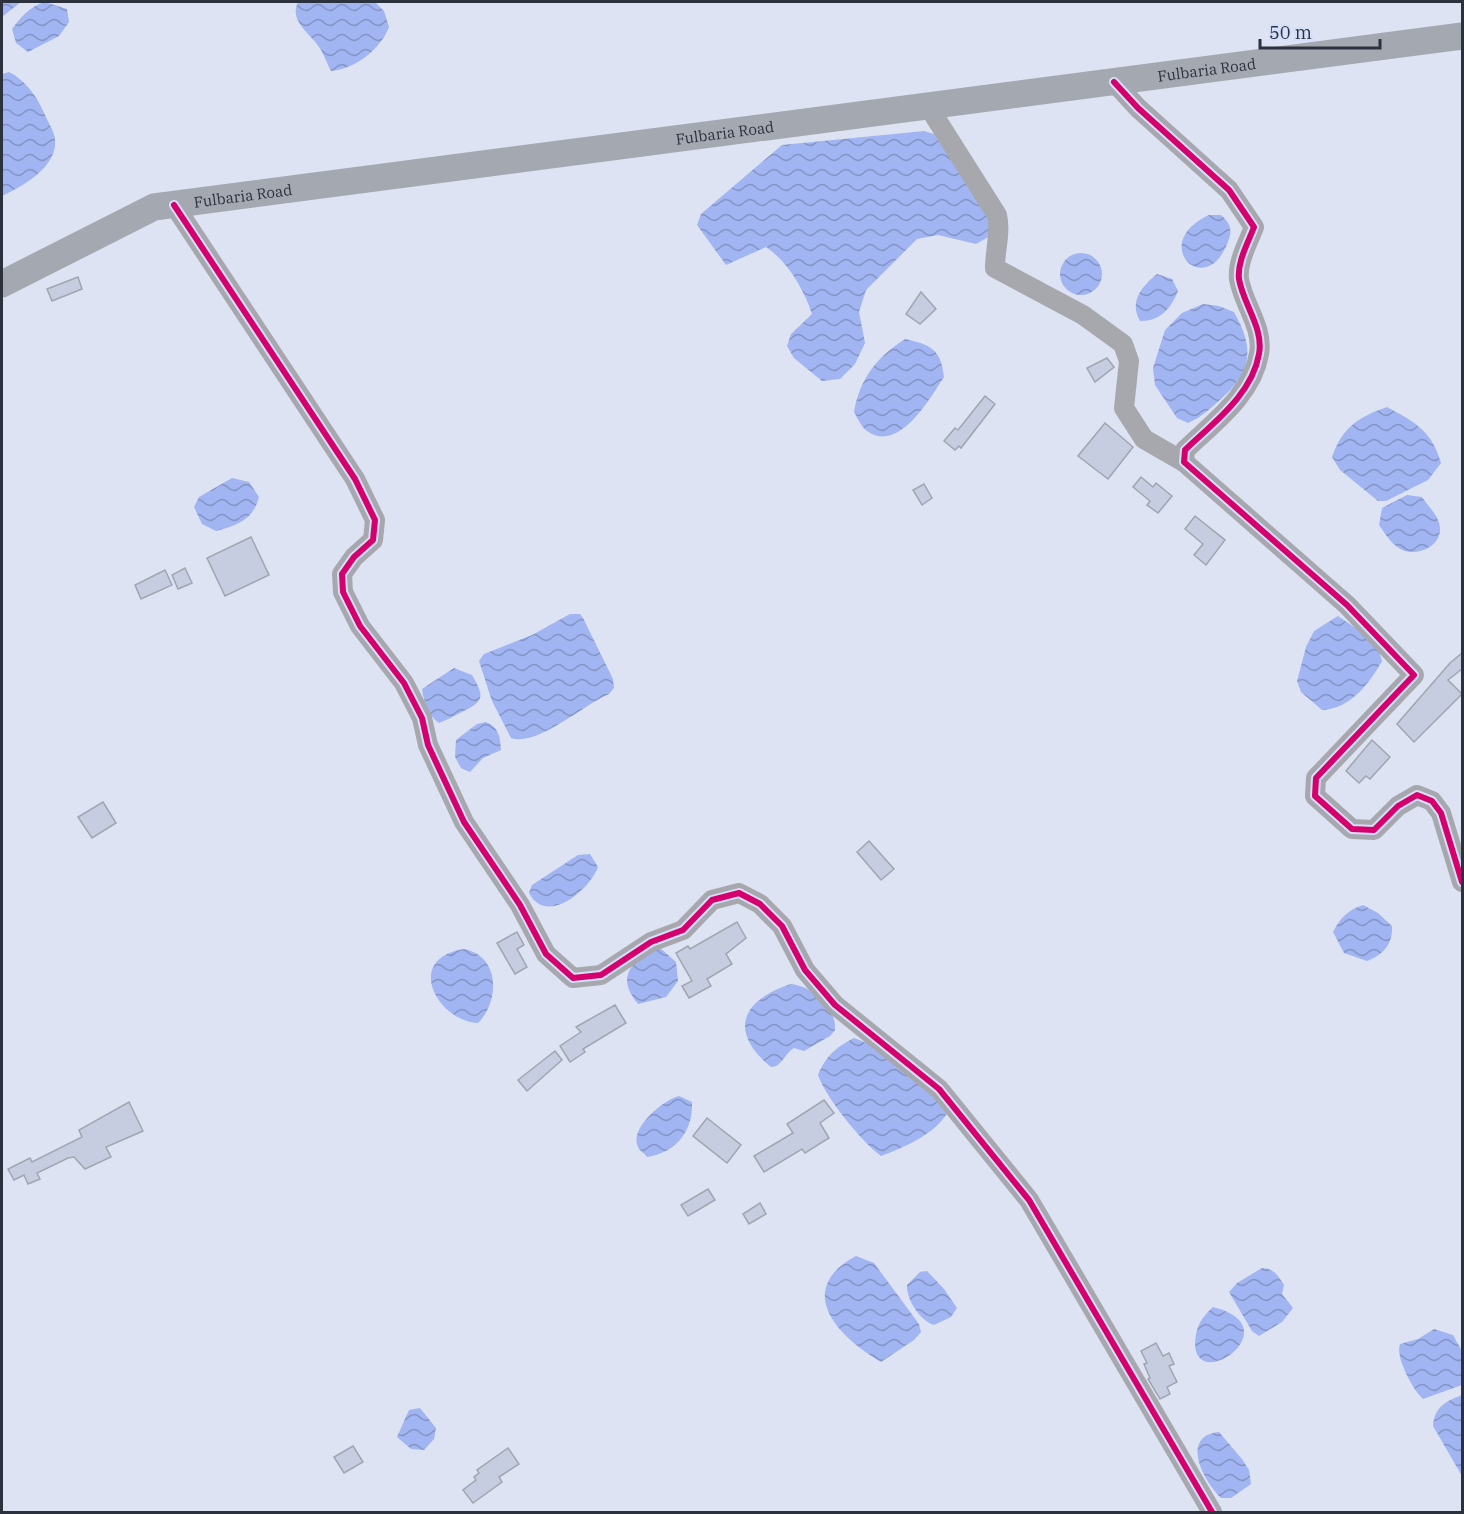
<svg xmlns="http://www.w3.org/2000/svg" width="1464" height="1514" font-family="'IBM Plex Serif',serif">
  <defs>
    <pattern id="water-waves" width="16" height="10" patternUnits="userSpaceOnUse" patternTransform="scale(1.5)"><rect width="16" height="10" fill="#a0b5f1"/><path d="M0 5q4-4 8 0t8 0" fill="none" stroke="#8394c5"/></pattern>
  </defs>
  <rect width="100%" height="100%" fill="#dde3f2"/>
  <g fill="url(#water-waves)">
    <polygon points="2,2 21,2 2,17"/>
    <path d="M45 2 67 9 69 22 59 36 28 52 16 43 12 29C21 17 30 6 45 2Z"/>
    <path d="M298 2H375L384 11 389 27C380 50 355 69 331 71 327 64 325 57 321 50 313 35 288 22 298 2Z"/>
    <path d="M9 72C25 80 37 96 44 113 47 120 54 131 55 139 58 167 23 186 2 196V74Z"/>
    <path d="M924 131 934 134 993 223 990 236 976 244 938 235 917 239 866 290 859 312 865 343 855 364 840 379 822 381 794 358 787 346 791 334 812 314C804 289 787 261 766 247L726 265 697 225 701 214 782 145Z"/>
    <path d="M1209 215H1221C1231 224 1233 231 1227 244 1205 300 1148 243 1209 215Z"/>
    <circle cx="1081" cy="274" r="21"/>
    <path d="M1157 274 1172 279 1178 291C1171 308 1161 321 1140 321 1129 302 1141 287 1157 274Z"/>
    <path d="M1203 304 1219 306 1234 312C1254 347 1253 371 1222 398 1211 408 1202 417 1188 423L1177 418 1155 385 1153 368 1165 330 1182 313Z"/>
    <path d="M905 339C931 345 941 349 944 377 930 398 899 454 867 431 862 428 857 417 854 412 860 378 877 357 905 339Z"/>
    <path d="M1387 407C1415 422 1432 431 1441 463L1428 480 1386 501H1378L1340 470 1332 457C1342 428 1358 417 1387 407Z"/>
    <path d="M232 478 249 482 259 497C253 520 238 525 216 531L202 524 194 507 199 497Z"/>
    <path d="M1407 495 1422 497C1426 504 1435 512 1438 520 1447 541 1424 556 1405 551 1393 547 1386 535 1379 525L1382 508Z"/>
    <path d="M570 614H580L583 618 613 679 614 688 609 694C583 705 537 747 511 738L492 701 479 661 484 654 532 635Z"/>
    <path d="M1338 616 1376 642 1382 661C1369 684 1350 709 1322 710L1301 692 1297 681 1306 647 1314 631Z"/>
    <path d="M454 668 472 675C485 697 484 701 462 712 454 716 447 720 439 723 429 717 423 700 422 689Z"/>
    <path d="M486 722C499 728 500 736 501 750L483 758 470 772 461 768 455 757 456 740 477 724Z"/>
    <path d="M590 854 598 867C589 891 546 926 529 893L532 885 578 855Z"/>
    <path d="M1363 905 1378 913 1392 926C1393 944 1383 955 1367 961L1344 953 1333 932C1340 918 1348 910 1363 905Z"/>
    <path d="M659 947 676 962 678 981 666 997 638 1004C614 975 633 961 659 947Z"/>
    <path d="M464 949C500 956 500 1001 478 1023 439 1022 402 959 464 949Z"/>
    <path d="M791 984C814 987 836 1006 835 1030L830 1036 804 1051 794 1048C784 1054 782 1067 771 1067 728 1032 741 1000 791 984Z"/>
    <path d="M854 1038C894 1051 920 1082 948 1112 935 1134 905 1147 881 1156 861 1141 826 1098 818 1075 826 1056 836 1047 854 1038Z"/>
    <path d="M679 1096 692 1102C693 1131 677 1152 647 1157 645 1154 639 1150 638 1147 629 1128 663 1100 679 1096Z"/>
    <path d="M856 1256 874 1263 919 1324 921 1332 914 1340 881 1362C838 1337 793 1290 856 1256Z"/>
    <path d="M1262 1268C1273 1268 1278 1275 1284 1285L1282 1294 1293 1308 1282 1322 1259 1336 1252 1331 1229 1292 1237 1283Z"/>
    <path d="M927 1271 944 1289 957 1308 951 1317 934 1325C920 1321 906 1299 907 1285L920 1272Z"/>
    <path d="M1213 1307C1292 1327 1195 1395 1195 1343 1196 1326 1201 1318 1213 1307Z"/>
    <path d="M1434 1329 1453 1335 1462 1351V1385L1423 1399C1413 1390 1395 1357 1400 1344L1418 1339Z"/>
    <path d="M1462 1395V1476L1433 1426C1434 1407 1446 1401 1462 1395Z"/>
    <polygon points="420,1408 436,1428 434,1439 424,1450 411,1449 397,1437 409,1410"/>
    <path d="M1219 1432 1242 1459 1249 1470 1251 1484 1231 1498H1221C1204 1482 1179 1436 1219 1432Z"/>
  </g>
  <g fill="#c6cde0" stroke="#a0a5b1" stroke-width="1.5">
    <polygon points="78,277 82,289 52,301 47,289"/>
    <polygon points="921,292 936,309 920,324 906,314"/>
    <polygon points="1107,358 1114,367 1095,382 1087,368"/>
    <polygon points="985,396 995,404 961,448 959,446 955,450 944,441 955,428 958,430"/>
    <polygon points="1105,423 1133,447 1108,479 1078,456"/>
    <polygon points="1141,477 1153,487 1156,483 1172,496 1158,513 1147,505 1150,501 1133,487"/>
    <polygon points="924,484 932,498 922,505 913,490"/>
    <polygon points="1195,516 1225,540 1206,565 1194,555 1203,544 1185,529"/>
    <polygon points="251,537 269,575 225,596 207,558"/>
    <polygon points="185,568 192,583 178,589 172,575"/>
    <polygon points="165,570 172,585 141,599 135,585"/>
    <polygon points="1462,653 1462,669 1448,680 1462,694 1414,742 1397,724 1450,663"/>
    <polygon points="1372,740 1390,757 1370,779 1366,776 1359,783 1346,771"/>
    <polygon points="103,802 116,823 92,838 78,817"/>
    <polygon points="869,841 894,869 881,880 857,852"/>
    <polygon points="737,922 746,938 726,954 732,964 707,979 711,986 689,998 682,986 692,981 676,953 688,946 690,949"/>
    <polygon points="517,932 524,945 517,949 527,967 515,974 497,943"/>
    <polygon points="615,1005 626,1023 583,1049 585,1052 570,1062 560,1046 581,1032 576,1027"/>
    <polygon points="555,1051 562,1060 527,1091 518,1080"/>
    <polygon points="824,1100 834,1113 820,1123 829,1138 805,1153 802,1149 764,1172 754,1156 793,1133 787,1124"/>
    <polygon points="129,1102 143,1131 106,1147 111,1157 85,1169 74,1157 68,1158 37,1173 40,1179 28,1184 24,1175 14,1180 8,1169 30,1158 32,1162 82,1137 79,1130"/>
    <polygon points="707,1118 741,1145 727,1163 693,1136"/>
    <polygon points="708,1189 715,1200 688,1216 681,1205"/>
    <polygon points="760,1203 766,1214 749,1224 743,1214"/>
    <polygon points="1156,1343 1163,1356 1169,1353 1174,1364 1169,1366 1177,1382 1167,1387 1170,1394 1160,1399 1148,1379 1150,1378 1144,1364 1147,1363 1141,1351"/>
    <polygon points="353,1446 363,1462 344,1473 334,1457"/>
    <polygon points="508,1448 519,1464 499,1477 502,1482 473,1503 463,1490 476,1480 474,1477 479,1473 477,1470"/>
  </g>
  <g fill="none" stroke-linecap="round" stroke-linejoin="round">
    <g stroke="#a6a8ae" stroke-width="20">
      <path d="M1114 82 1138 108 1229 190 1254 227C1248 243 1237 262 1239 279 1243 304 1264 328 1259 354 1252 395 1213 423 1185 450L1184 462 1347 605 1414 675 1316 778 1315 796 1352 829 1374 830 1398 806 1417 795 1432 801 1441 813 1462 882"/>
      <path d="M928 106 997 215C1001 232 995 250 995 268L1083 315 1123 344 1129 361 1124 408 1144 439 1184 462"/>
      <polyline points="174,205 355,479 375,520 373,540 354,557 342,574 343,592 360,626 404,683 422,718 428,745 464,822 520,905 546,954 573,978 601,975 651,942 683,930 712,900 739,893 760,904 782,926 805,970 835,1005 939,1089 1029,1200 1212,1512"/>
    </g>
    <path stroke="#a4a8b1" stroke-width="27" id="s1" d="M2 284 154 207 1462 36"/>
    <g stroke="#d5dffa" stroke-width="10">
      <g id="cycleway">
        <path d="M1114 82 1138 108 1229 190 1254 227C1248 243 1237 262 1239 279 1243 304 1264 328 1259 354 1252 395 1213 423 1185 450L1184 462 1347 605 1414 675 1316 778 1315 796 1352 829 1374 830 1398 806 1417 795 1432 801 1441 813 1462 882"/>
        <polyline points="174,205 355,479 375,520 373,540 354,557 342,574 343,592 360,626 404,683 422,718 428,745 464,822 520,905 546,954 573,978 601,975 651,942 683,930 712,900 739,893 760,904 782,926 805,970 835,1005 939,1089 1029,1200 1212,1512"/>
      </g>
    </g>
    <use href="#cycleway" stroke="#d6006c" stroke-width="6"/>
  </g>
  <g text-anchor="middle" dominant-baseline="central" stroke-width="4.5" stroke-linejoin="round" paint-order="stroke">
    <g font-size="15" fill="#2c313e" stroke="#d5dffa">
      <text stroke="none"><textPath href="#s1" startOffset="1232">Fulbaria Road</textPath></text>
      <text stroke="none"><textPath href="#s1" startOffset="746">Fulbaria Road</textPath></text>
      <text stroke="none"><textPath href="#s1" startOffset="260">Fulbaria Road</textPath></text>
    </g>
  </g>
  <rect width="1464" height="1514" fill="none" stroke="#2c313e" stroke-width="6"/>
  <path d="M1260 39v9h120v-9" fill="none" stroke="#2c313e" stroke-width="3"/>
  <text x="1269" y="39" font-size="18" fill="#2c313e" stroke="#d5dffa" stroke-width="4.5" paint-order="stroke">50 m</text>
</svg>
